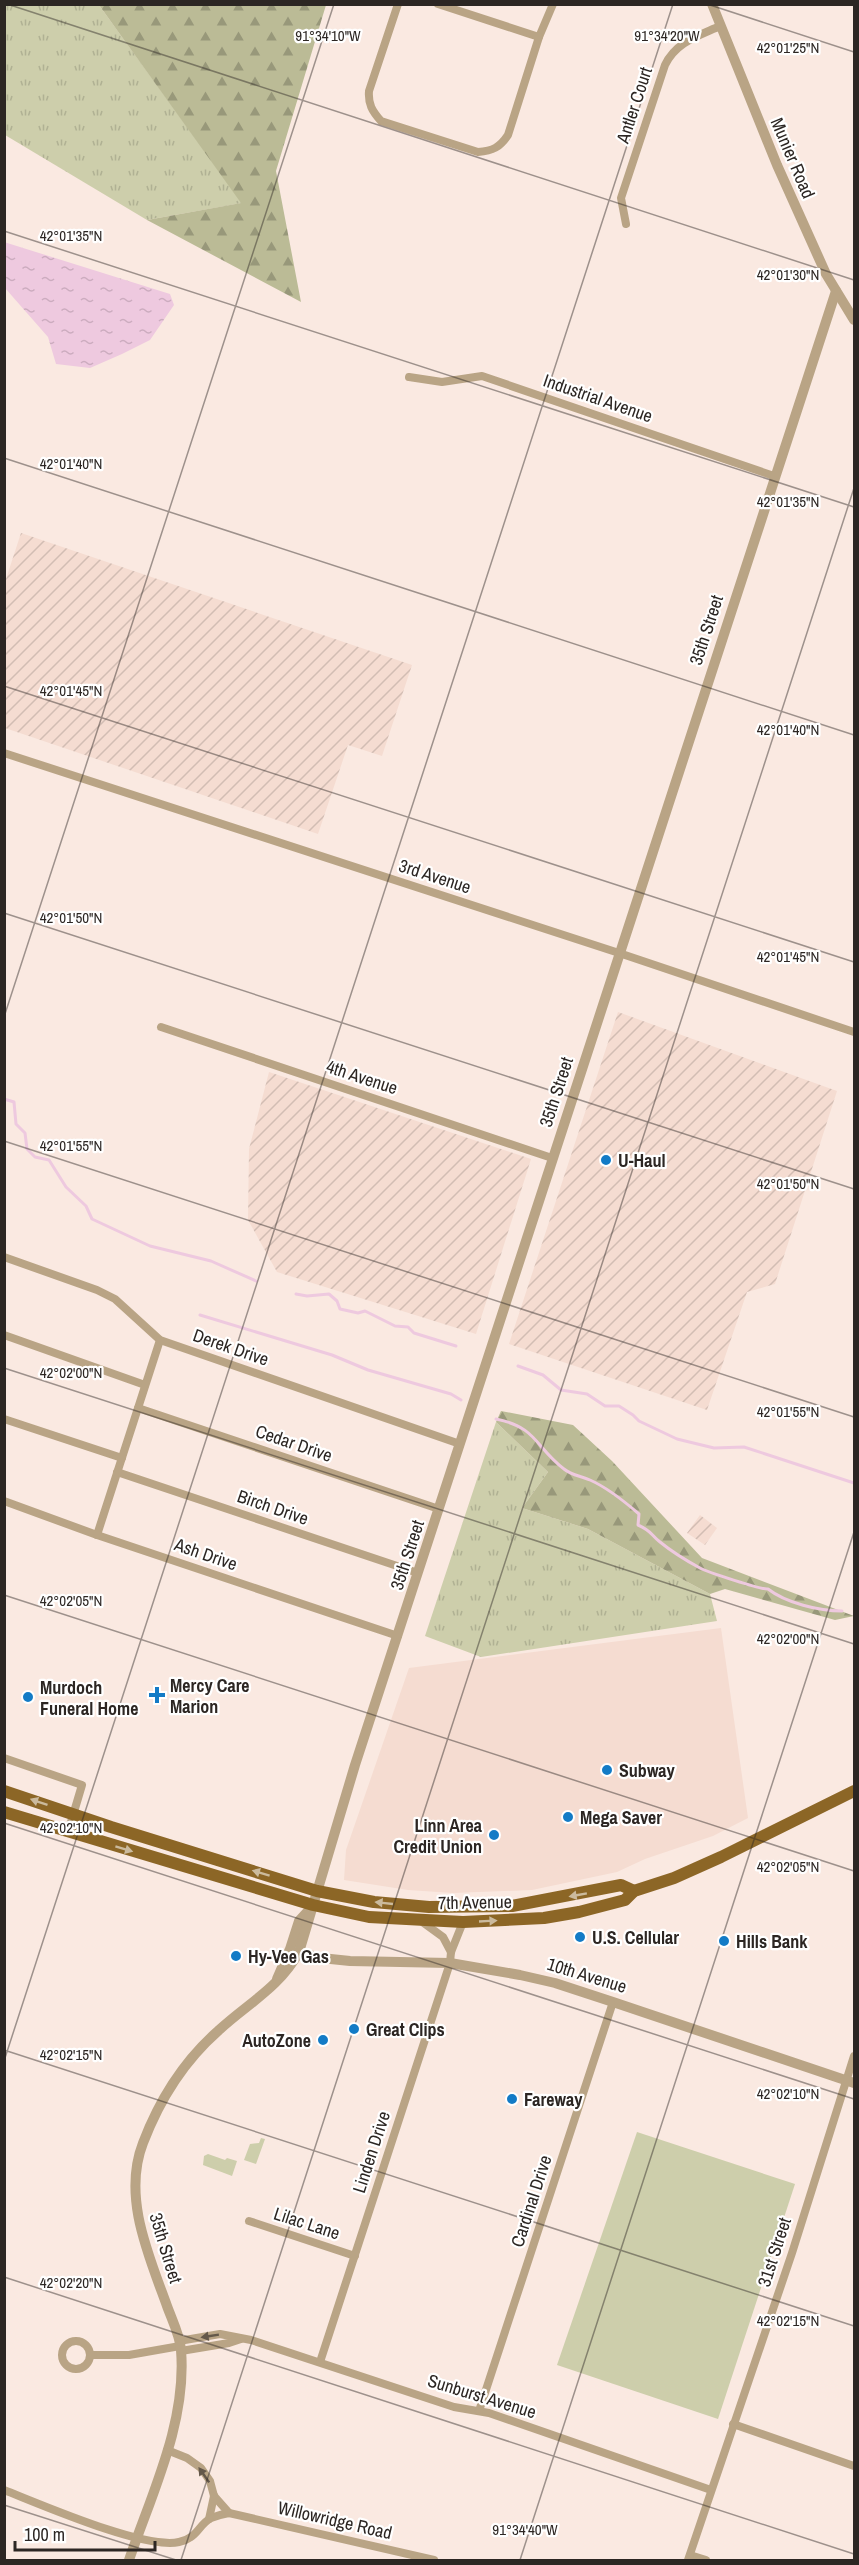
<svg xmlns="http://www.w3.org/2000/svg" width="859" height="2565" font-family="'Archivo Narrow',sans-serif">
  <defs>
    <pattern id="industrial-furrows" width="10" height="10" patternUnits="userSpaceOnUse" patternTransform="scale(1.5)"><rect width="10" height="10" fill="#f5dcd1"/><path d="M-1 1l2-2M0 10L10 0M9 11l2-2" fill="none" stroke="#d2bdb3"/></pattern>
    <pattern id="grass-tufts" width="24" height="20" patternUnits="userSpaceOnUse" patternTransform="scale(1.5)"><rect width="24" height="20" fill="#cdceab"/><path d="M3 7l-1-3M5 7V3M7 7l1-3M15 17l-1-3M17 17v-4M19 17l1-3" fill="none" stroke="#b0b193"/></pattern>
    <pattern id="forest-firs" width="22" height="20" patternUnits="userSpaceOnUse" patternTransform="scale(1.5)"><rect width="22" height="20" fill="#bbbb96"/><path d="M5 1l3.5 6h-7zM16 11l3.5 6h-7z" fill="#98987a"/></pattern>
    <pattern id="water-ripples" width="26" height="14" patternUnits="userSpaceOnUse" patternTransform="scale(1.5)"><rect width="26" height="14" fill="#eec9df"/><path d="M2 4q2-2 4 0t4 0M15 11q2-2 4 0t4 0" fill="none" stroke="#ccacbf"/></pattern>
  </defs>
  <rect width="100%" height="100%" fill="#fae9e1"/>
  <polygon fill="#f5dcd1" points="721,1628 748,1818 713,1836 645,1859 617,1872 532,1890 453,1893 408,1890 344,1880 346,1850 409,1668"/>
  <g fill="url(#industrial-furrows)">
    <polygon points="21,533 412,665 382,756 348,745 318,834 5,728 5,582"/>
    <polygon points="618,1012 837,1091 775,1284 747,1292 707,1410 509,1344"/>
    <polygon points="269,1072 531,1159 476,1334 277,1272 248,1220 249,1149"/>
    <polygon points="700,1515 717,1528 705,1545 687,1533"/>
  </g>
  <g fill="url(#grass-tufts)">
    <polygon points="5,5 99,5 242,203 147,220 5,135"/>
    <polygon points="496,1422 548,1472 522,1508 588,1529 710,1594 717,1621 481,1657 425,1636"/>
  </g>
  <g fill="url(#forest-firs)">
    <polygon points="99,5 326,5 276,171 301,302 147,220 241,203"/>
    <polygon points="501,1411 573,1425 612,1461 702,1558 854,1616 835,1620 725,1589 710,1594 588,1529 522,1508 548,1472 496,1422"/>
  </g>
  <g fill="#cdceab">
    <polygon points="637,2132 795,2184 718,2419 557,2365"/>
    <polygon points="261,2138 265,2139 256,2164 244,2160 250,2144 259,2143"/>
    <polygon points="208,2154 225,2160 227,2158 237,2161 232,2176 203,2165 204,2156"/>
  </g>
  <polygon fill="url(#water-ripples)" points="4,242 170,294 174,305 150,340 122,354 90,368 56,364 48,337 5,288"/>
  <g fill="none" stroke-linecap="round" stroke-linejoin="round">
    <g stroke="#eec9df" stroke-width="3">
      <polyline points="4,1099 14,1102 16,1124 25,1133 27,1149 35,1157 49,1160 66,1187 86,1206 92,1219 150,1246 211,1261 256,1281"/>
      <polyline points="296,1294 307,1296 329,1294 337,1301 340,1309 358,1313 365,1311 395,1326 408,1327 414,1333 456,1346"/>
      <polyline points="200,1315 332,1355 368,1370 451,1394 461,1400"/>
      <polyline points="518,1366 543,1375 561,1390 587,1394 605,1406 619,1406 633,1415 639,1421 677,1439 714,1448 744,1447 854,1483"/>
      <path d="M496 1419C537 1427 535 1447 564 1469 571 1475 581 1476 590 1480 608 1488 624 1501 639 1514L638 1525C652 1531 650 1534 660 1542 671 1551 687 1561 700 1568 707 1572 762 1590 768 1589 786 1603 819 1611 842 1611"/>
    </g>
    <g stroke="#b9a485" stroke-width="8">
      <path d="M398 4 369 91C368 104 372 111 381 121L478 152C493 151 500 147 508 135L539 37 553 4"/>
      <polyline points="438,4 539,37"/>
      <path d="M626 224 621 198 665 65C676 42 698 36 720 26"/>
      <polyline points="409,377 442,382 482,376 774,476"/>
      <polyline points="4,753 619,953 854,1032"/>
      <polyline points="161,1027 552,1158"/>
      <polyline points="4,1257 97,1290 115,1299 160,1340 460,1444"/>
      <polyline points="4,1335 145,1385"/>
      <polyline points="138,1408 439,1509"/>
      <polyline points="4,1419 122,1458"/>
      <polyline points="117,1472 418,1573"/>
      <polyline points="4,1501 97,1535 398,1636"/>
      <polyline points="97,1535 160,1340"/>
      <polyline points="4,1758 82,1785 68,1832"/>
      <polyline points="421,1921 443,1937 451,1952"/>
      <polyline points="249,2221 355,2256"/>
      <circle cx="76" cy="2355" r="14"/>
      <polyline points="179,2341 220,2334 251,2340 454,2407 489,2413 711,2490"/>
      <polyline points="181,2351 229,2343 241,2339"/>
      <polyline points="90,2355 129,2355 180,2346"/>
      <polyline points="320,2362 450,1963 451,1952 463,1922"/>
      <polyline points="479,2411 613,2002"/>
      <polyline points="733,2424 854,2466"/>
      <polyline points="167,2450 187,2458 201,2468 210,2481 214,2496 229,2513"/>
      <path d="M4 2490C40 2504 145 2550 179 2542 198 2538 198 2525 211 2518 216 2516 223 2514 229 2513L434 2560"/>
      <polyline points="209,2519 214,2496"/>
      <polyline points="690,2555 706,2560"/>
      <polyline points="688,2560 792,2253 854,2056"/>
    </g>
    <g stroke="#b9a485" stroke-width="10">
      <polyline points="712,4 777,165 826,274 854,320"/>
      <polyline points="299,1952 321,1958 350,1961 450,1963 520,1975 555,1983 613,2002 854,2083"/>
      <polyline points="277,1979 290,1949 299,1921 311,1908"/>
      <path d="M129 2560C152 2493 187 2422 181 2350 180 2335 172 2320 167 2306 149 2256 122 2197 143 2143 159 2101 184 2061 218 2031 248 2003 278 1989 299 1952L355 1765 836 291"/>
    </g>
    <g stroke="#8c6626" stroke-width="12">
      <polyline points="4,1791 111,1827 317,1891 374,1902 429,1907 512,1906 621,1885 634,1891"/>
      <polyline points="4,1812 313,1905 369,1917 463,1922 544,1918 579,1912 625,1900 634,1891 674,1878 721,1857 854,1791"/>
    </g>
  </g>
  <defs><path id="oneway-solid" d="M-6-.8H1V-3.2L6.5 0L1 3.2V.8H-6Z" transform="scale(1.5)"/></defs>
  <g fill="#cbba9d">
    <use href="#oneway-solid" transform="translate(39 1802) rotate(-161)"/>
    <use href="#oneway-solid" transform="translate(124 1849) rotate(17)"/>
    <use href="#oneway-solid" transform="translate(261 1873) rotate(-163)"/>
    <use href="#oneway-solid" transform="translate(578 1895) rotate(170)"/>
    <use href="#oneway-solid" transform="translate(384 1903) rotate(-174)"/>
    <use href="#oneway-solid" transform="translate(488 1921) rotate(-3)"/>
  </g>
  <g fill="#64584a">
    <use href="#oneway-solid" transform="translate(210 2336) rotate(171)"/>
    <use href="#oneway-solid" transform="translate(204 2475) rotate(-125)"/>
  </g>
  <path fill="none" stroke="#2c2623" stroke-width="1.5" stroke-opacity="0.45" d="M7 4 854 280M707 4 854 52M4 231 854 507M4 458 854 735M4 686 854 962M4 913 854 1189M4 1017 334 4M4 1141 854 1417M4 1368 854 1644M4 1595 854 1871M4 1823 854 2099M4 2050 854 2326M4 2061 673 4M4 2277 854 2554M4 2505 176 2560M181 2560 854 488M520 2560 854 1532"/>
  <g fill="#137bc6" stroke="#fff" stroke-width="2">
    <circle cx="606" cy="1160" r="6"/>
    <path d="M154 1686h6v6h6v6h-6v6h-6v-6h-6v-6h6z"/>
    <circle cx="28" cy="1697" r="6"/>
    <circle cx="607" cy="1770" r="6"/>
    <circle cx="568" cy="1817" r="6"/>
    <circle cx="494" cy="1835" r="6"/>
    <circle cx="580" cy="1937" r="6"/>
    <circle cx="724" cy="1941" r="6"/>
    <circle cx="236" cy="1956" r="6"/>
    <circle cx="354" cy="2029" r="6"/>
    <circle cx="323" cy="2040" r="6"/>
    <circle cx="512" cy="2099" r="6"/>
  </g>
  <g text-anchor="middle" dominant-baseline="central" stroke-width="4.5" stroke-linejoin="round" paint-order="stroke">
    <g font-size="18" fill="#2c2623" stroke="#fff">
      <text transform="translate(634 105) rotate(-72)">Antler Court</text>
      <text transform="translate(793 158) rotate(67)">Munier Road</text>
      <text transform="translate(598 398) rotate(19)">Industrial Avenue</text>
      <text transform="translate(706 630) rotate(-72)">35th Street</text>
      <text transform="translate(435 876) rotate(18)">3rd Avenue</text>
      <text transform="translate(362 1077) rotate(18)">4th Avenue</text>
      <text transform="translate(556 1092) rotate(-72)">35th Street</text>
      <text transform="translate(231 1347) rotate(19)">Derek Drive</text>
      <text transform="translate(294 1443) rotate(19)">Cedar Drive</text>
      <text transform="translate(273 1507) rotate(19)">Birch Drive</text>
      <text transform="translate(206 1554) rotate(19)">Ash Drive</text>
      <text transform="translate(407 1555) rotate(-72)">35th Street</text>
      <text transform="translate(475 1902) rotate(-1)">7th Avenue</text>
      <text transform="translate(587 1975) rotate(17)">10th Avenue</text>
      <text transform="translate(371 2152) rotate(-72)">Linden Drive</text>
      <text transform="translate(531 2201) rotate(-72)">Cardinal Drive</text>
      <text transform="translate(307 2223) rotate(18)">Lilac Lane</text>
      <text transform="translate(166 2248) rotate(73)">35th Street</text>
      <text transform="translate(774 2252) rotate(-72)">31st Street</text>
      <text transform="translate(482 2396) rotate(17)">Sunburst Avenue</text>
      <text transform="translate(335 2520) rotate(13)">Willowridge Road</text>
    </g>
    <g font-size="18" font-weight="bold" fill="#2c2623" stroke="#fff" text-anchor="start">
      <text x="618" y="1160">U-Haul</text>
      <text x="170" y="1685">Mercy Care<tspan x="170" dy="21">Marion</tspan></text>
      <text x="40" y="1687">Murdoch<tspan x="40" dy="21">Funeral Home</tspan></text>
      <text x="619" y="1770">Subway</text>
      <text x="580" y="1817">Mega Saver</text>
      <text x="482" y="1825" text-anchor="end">Linn Area<tspan x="482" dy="21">Credit Union</tspan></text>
      <text x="592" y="1937">U.S. Cellular</text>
      <text x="736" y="1941">Hills Bank</text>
      <text x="248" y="1956">Hy-Vee Gas</text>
      <text x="366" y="2029">Great Clips</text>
      <text x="311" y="2040" text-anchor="end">AutoZone</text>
      <text x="524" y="2099">Fareway</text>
    </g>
  </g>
  <g font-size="15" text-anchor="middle" fill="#2c2623" stroke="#fff" stroke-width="4.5" stroke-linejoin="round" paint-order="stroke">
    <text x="328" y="41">91°34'10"W</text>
    <text x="667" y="41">91°34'20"W</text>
    <text x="788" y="53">42°01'25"N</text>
    <text x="71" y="241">42°01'35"N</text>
    <text x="788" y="280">42°01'30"N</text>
    <text x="71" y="469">42°01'40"N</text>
    <text x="788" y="507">42°01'35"N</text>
    <text x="71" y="696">42°01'45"N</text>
    <text x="788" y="735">42°01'40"N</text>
    <text x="71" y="923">42°01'50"N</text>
    <text x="788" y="962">42°01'45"N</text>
    <text x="71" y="1151">42°01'55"N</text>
    <text x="788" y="1189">42°01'50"N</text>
    <text x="71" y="1378">42°02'00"N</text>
    <text x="788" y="1417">42°01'55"N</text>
    <text x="71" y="1606">42°02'05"N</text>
    <text x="788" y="1644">42°02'00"N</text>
    <text x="71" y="1833">42°02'10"N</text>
    <text x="788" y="1872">42°02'05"N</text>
    <text x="71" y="2060">42°02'15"N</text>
    <text x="788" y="2099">42°02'10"N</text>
    <text x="71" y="2288">42°02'20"N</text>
    <text x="788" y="2326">42°02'15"N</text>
    <text x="525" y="2535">91°34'40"W</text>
  </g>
  <rect width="859" height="2565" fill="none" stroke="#2c2623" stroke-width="12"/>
  <path d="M15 2541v9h140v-9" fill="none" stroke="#2c2623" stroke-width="3"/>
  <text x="24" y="2541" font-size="18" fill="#2c2623" stroke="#ffffff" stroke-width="4.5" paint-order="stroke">100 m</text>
</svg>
